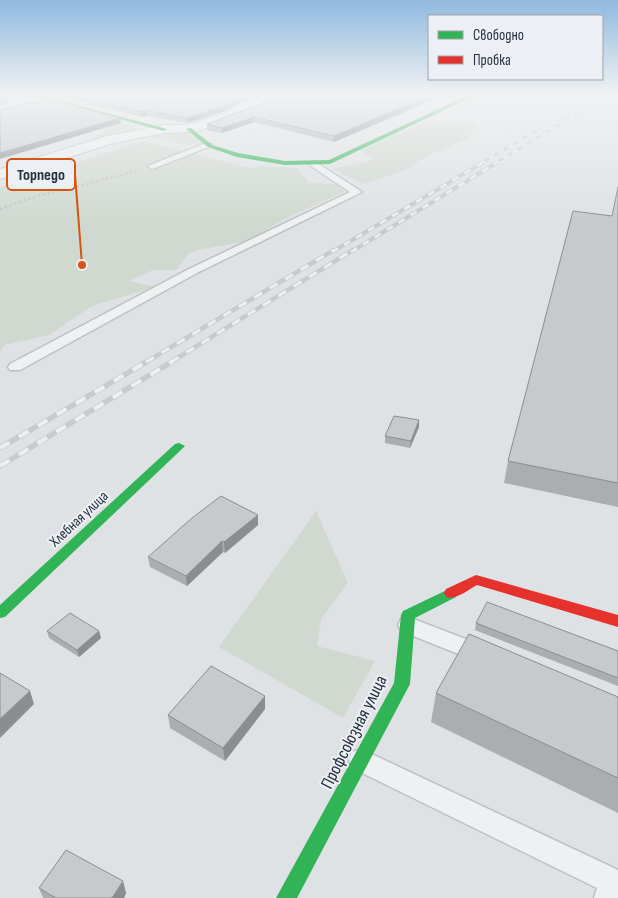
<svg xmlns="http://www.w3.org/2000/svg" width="618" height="898" font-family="'Sofia Sans Condensed',sans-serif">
  <rect width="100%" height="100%" fill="#dfe2e5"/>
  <g fill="#d0d9d0">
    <polygon points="93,114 137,127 132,133 99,141 90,139 103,133 105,127"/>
    <polygon points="459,121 477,125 468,138 425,157 404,171 362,184 333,169 376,159 360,151 393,135 427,123"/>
    <polygon points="150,129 172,130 171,133 187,132 209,145 178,144 171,140 155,138"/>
    <polygon points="144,141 249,168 262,166 298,168 309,183 335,184 345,192 286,218 248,241 198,250 188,254 176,270 153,270 129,281 155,287 92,306 49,335 4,345 0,353 0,187"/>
    <polygon points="316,511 348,583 321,619 317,646 375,661 343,718 219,647"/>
  </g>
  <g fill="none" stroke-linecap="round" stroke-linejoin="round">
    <g stroke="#bec0c3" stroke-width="3">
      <g id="lane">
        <polygon points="206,143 213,145 155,168 152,169 148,166"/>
        <polygon points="314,161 362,192 197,273 20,370 10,370 8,367 10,364 189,269 350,192 311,166 310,164"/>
        <polygon points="408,617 489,648 492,654 489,660 481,663 401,631 398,625 401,619"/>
        <polygon points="361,749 618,870 618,898 594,898 597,888 352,768 349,760 352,752"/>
      </g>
    </g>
    <g stroke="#bec0c3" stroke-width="2">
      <g id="street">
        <polygon points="43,94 62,94 60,96 0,115 0,107"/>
        <polygon points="273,94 292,94 290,96 252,109 234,119 194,132 164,133 110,144 0,179 0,169 107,136 164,125 188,125 226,113 244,103"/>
      </g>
    </g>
    <polyline stroke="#c0c3c6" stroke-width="2" stroke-dasharray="2.5 2.5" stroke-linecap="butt" points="0,209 34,197 137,171"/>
    <use href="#lane" fill="#eef0f1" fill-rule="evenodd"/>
    <use href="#street" fill="#eef0f1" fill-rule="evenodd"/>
    <g fill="#30b455" fill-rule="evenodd">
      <polygon points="26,94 35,94 167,129 164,131"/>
      <polygon points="471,94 478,94 330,164 285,165 237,157 208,147 186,129 191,128 212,145 238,153 285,161 329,160"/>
      <polygon points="179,443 185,446 183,448 5,617 0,618 0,605 175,444"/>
      <polygon points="451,588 456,589 458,593 456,597 415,618 410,684 297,898 276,898 394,683 401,615 403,611"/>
    </g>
    <path fill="#e5322d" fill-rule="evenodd" d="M476 575 618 615V627L477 585C468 590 456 600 446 597L444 593 446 589Z"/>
    <g stroke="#c8cacc" stroke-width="2.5">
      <g id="rail-far3">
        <polyline points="480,164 539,129"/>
        <polyline points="494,164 609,94"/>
      </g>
    </g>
    <g stroke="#c8cacc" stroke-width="4">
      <g id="rail-far2">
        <polyline points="332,252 482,163"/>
        <polyline points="351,252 496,163"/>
      </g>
    </g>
    <g stroke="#c8cacc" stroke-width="4.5">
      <g id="rail-far1">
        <polyline points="146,362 334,250"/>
        <polyline points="171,362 353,250"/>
      </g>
    </g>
    <g stroke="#c8cacc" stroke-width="5.5">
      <g id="rail">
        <polyline points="0,448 148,361"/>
        <polyline points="0,466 173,361"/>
      </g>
    </g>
    <use href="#rail-far3" stroke="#ecf0f5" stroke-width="2" stroke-dasharray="5.5" stroke-linecap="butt"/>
    <use href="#rail-far2" stroke="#ecf0f5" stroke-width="2.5" stroke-dasharray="7" stroke-linecap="butt"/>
    <use href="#rail-far1" stroke="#ecf0f5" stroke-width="3" stroke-dasharray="9" stroke-linecap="butt"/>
    <use href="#rail" stroke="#ecf0f5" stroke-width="4" stroke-dasharray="11" stroke-linecap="butt"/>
  </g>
  <g fill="#abaeb0">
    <polygon points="70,94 243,101 225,111 188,123 147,116 142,117 71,99"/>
    <polygon points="286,94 446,94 334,142 254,122 222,133 207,130 207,124"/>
    <polygon points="618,186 618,507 504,483 508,461 612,216"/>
    <polygon points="419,427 410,448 385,443 385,436"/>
    <polygon points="258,515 258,525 225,553 223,552 187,586 150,567 148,557"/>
    <polygon points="476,623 618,651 618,686 475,630"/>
    <polygon points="47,631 99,631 101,638 79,657 49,638"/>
    <polygon points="436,693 618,697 618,813 431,722"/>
    <polygon points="265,696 265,709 225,761 170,728 168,715"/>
    <polygon points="39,888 126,893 124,898 43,898"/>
  </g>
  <g fill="#8b8d90">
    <polygon points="249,94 266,94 243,101 225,111 188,123 187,118"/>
    <polygon points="434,94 446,94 334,142 334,136"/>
    <polygon points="7,97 8,102 0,105 0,100"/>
    <polygon points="146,110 147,116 142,117 141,112"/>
    <polygon points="254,117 254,122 222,133 222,128"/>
    <polygon points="120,118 121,123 0,159 0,153"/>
    <polygon points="419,420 419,427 410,448 411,441"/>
    <polygon points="258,515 258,525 225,553 224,542"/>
    <polygon points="222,541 223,552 187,586 186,576"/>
    <polygon points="99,631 101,638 79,657 77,650"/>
    <polygon points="30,691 34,704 0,738 0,719"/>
    <polygon points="265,696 265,709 225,761 223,748"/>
    <polygon points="123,881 126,893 124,898 112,898"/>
  </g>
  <g fill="#c7cacd" stroke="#8b8d90">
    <polygon points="71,94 249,94 243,96 225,106 187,118 146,110 141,112"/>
    <polygon points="286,94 434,94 334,136 254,117 222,128 207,124"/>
    <polygon points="0,95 7,97 0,100"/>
    <polygon points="49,99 120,118 0,153 0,110 29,102 33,103"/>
    <polygon points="618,187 618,483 508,461 573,211 612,216"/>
    <polygon points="394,416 419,420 411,441 385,436"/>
    <polygon points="221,496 258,515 224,542 222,541 186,576 148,557 192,518"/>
    <polygon points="487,602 618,651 618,678 476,623"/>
    <polygon points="70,613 99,631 77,650 47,631"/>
    <polygon points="469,634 618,697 618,778 436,693"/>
    <polygon points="211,666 265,696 223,748 168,715"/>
    <polygon points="0,673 30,691 0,719"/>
    <polygon points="66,850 123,881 112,898 56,898 39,888"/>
  </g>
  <linearGradient id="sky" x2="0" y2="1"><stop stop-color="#90b9de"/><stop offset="0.43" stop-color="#f1f2f3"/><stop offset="1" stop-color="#f1f2f3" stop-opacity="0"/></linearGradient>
  <rect width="618" height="220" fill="url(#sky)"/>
  <g text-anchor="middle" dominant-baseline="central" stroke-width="4" stroke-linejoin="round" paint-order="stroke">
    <g font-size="15" fill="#27303d" stroke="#ecf0f5">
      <text transform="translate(79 519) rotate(-43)">Хлебная улица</text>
    </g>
    <g font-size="18" fill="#27303d" stroke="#ecf0f5">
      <text transform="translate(354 732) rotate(-63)">Профсоюзная улица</text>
    </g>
  </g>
  <path fill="none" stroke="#d55511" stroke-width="2" d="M82 265L75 174"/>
  <circle fill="#d55511" stroke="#ecf0f5" stroke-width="2" cx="82" cy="265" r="5"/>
  <rect fill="#ecf0f5" stroke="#d55511" stroke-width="2" x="7" y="159" width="68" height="31" rx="5"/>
  <g font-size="16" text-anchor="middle" font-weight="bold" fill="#27303d">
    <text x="41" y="180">Торпедо</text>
  </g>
  <rect x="428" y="15" width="175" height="65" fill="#ecf0f5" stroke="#9da3ab"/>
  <rect x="438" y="31" width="25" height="8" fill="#30b455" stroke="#9da3ab"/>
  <text x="473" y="40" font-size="15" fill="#27303d">Свободно</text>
  <rect x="438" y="56" width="25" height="8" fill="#e5322d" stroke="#9da3ab"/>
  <text x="473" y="65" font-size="15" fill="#27303d">Пробка</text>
</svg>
